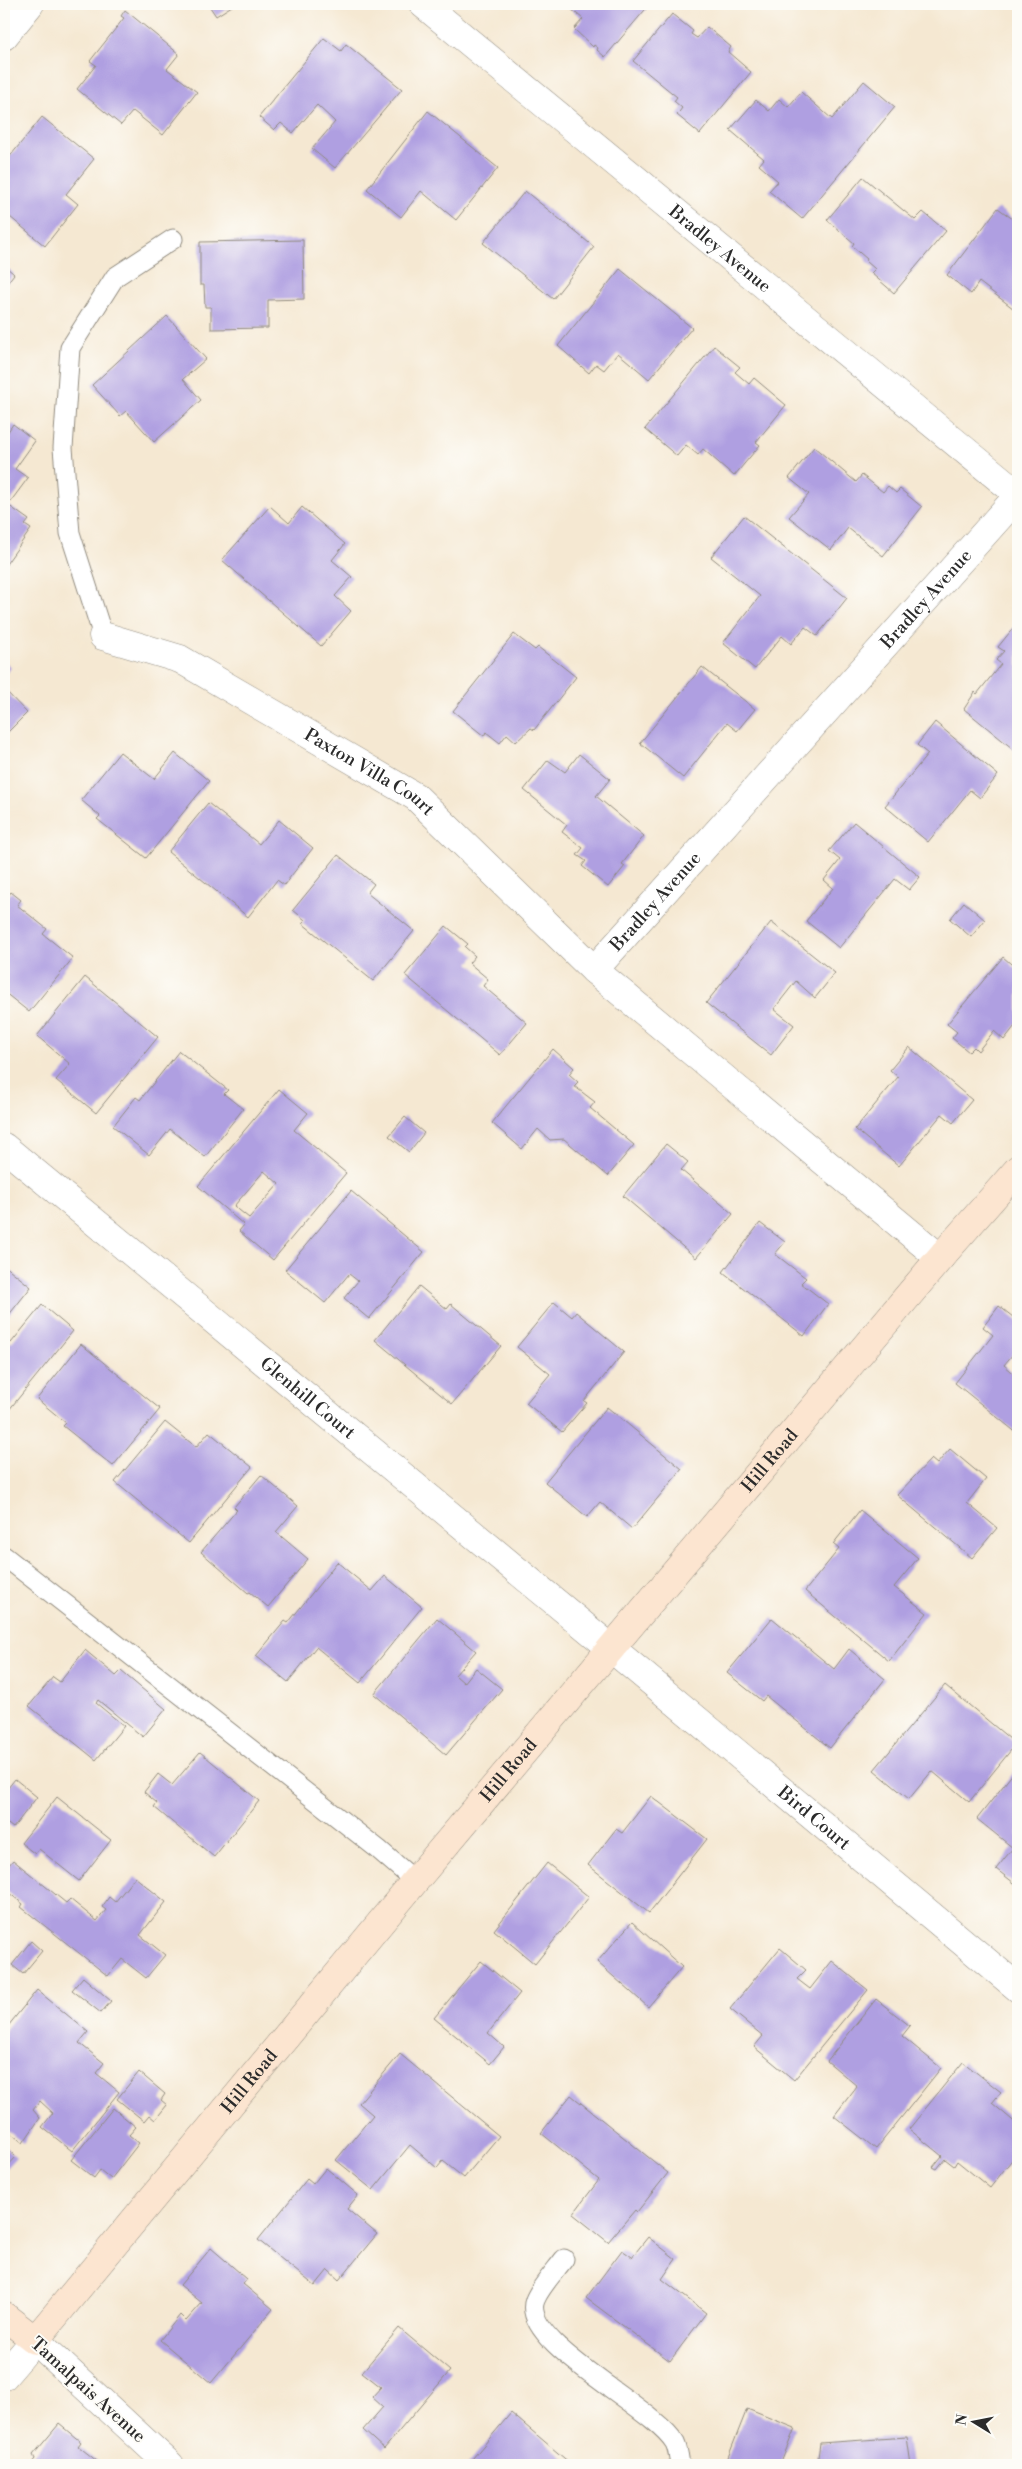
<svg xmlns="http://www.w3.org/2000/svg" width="1022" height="2469" font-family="'Libre Bodoni',serif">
  <rect width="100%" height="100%" fill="#fdfcf7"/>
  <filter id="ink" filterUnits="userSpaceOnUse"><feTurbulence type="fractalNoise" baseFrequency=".02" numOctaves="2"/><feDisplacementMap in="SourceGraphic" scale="10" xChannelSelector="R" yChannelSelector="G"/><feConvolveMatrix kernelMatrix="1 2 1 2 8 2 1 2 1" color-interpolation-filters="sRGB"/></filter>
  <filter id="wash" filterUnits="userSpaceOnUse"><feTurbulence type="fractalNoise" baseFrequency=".0096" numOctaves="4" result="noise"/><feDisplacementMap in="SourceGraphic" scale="20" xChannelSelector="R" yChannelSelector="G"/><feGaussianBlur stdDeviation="1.12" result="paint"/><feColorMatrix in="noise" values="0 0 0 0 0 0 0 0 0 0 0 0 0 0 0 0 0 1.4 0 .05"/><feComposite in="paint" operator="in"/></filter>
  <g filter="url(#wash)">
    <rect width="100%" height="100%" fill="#f5e8d2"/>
    <g id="blocks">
      <g fill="#af9fe1" fill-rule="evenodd">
        <polygon points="208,4 235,4 216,16"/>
        <polygon points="565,4 650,4 605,57 597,50 598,48 594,45 593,47 574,29 583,19"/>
        <polygon points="125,10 179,54 167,69 197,92 163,135 133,111 121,125 77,89 96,65 90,61 124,18 121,16"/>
        <polygon points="672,14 693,31 691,34 697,38 707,27 731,47 728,52 751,72 700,134 677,115 682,108 674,101 677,97 633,61"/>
        <polygon points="324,38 341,51 346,44 402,89 335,168 312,149 335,122 317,105 293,133 281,123 274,130 259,117"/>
        <polygon points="864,81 895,107 802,219 769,191 778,181 759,165 764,159 730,130 756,100 769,111 779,99 788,107 801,92 832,119"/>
        <polygon points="428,111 498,168 456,220 421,191 401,217 367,189"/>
        <polygon points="42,117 94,159 66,194 78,204 45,246 4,212 4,157 7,160"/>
        <polygon points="863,177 915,220 923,212 946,231 894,293 871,273 875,269 866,261 867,259 852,246 854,243 827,220"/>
        <polygon points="525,191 594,247 553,299 483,243"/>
        <polygon points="998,208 1018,223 1018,312 979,282 971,294 947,275"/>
        <polygon points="303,240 304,299 268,300 268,328 211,329 211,307 205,307 204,285 200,285 200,242"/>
        <polygon points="4,265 14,274 4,287"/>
        <polygon points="620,269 692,328 649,379 618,353 604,370 596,364 589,373 558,346"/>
        <polygon points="167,316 206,359 183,379 201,400 154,442 126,411 120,416 92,385"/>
        <polygon points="714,346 740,367 735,372 749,384 754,378 786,405 756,442 760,445 734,476 703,449 698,455 686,445 677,456 645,429"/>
        <polygon points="13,424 35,441 15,469 28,478 8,505 29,520 25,525 31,529 4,567 4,438"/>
        <polygon points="814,447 856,482 862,475 883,492 888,486 896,493 900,489 922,507 883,556 848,528 831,550 789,517 809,494 789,478"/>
        <polygon points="270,506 289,523 302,507 345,544 332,560 352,577 335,596 351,611 321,646 222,560"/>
        <polygon points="744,516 847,598 817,636 805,627 791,644 782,636 755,669 723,643 760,596 711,557"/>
        <polygon points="1018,622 1018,753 964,709 975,692 977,694 1001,664 996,660 1004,651 998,647"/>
        <polygon points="514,634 535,650 538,647 576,677 534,730 531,728 516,742 507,734 500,743 486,732 484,736 453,711"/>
        <polygon points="4,660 11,668 4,675"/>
        <polygon points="702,667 755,709 737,731 727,723 683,778 640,743"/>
        <polygon points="4,689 27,713 4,736"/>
        <polygon points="935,722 998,775 980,798 970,790 928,842 885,806 928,754 917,745"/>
        <polygon points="120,752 154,779 175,753 209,781 146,858 97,819 100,816 81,800"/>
        <polygon points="579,754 610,779 596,796 644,836 622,864 625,866 608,887 582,866 586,861 577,855 583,848 562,832 567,825 524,790 548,760 565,772"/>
        <polygon points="208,803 259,844 279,820 313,848 284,885 277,880 248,917 168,852"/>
        <polygon points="854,822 920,877 909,890 895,879 839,948 806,921 833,888 824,880 840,860 829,851"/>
        <polygon points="338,855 374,884 367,893 414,931 373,981 302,923 305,920 293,910"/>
        <polygon points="11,892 21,900 17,905 47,929 43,934 73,958 29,1012 4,992 4,894 7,897"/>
        <polygon points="964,902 985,920 971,937 950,919"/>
        <polygon points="771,922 835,973 815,998 796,981 774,1009 794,1025 771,1055 706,1003"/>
        <polygon points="446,926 468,944 465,947 475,956 469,963 488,979 483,986 527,1023 500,1055 405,975"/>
        <polygon points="1003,957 1018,970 1018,1022 1004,1040 994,1031 978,1051 974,1047 969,1052 952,1038 957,1032 947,1024"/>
        <polygon points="85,977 158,1037 96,1113 56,1080 70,1064 37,1036"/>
        <polygon points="909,1047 972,1100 953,1123 942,1114 899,1166 855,1129 898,1077 890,1070"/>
        <polygon points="553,1049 574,1068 569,1074 578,1082 574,1086 595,1102 590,1108 634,1145 608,1176 564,1139 550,1140 538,1129 522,1149 492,1123"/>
        <polygon points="179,1051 228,1090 224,1094 243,1109 205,1157 170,1129 149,1155 113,1126 136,1097 140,1100"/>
        <path d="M279 1089 308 1113 294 1130 346 1173 273 1260 239 1231 244 1225 198 1186ZM264 1171 279 1184 249 1218 234 1206Z"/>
        <polygon points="405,1117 424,1133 409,1152 389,1136"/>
        <polygon points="666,1144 688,1162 681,1170 733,1214 696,1258 623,1196"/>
        <polygon points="351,1191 424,1252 369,1319 344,1298 358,1281 349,1274 325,1303 285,1270"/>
        <polygon points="760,1223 785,1242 775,1254 806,1278 801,1283 828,1304 804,1336 723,1272"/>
        <polygon points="4,1265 31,1287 4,1321"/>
        <polygon points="419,1286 447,1309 451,1304 501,1346 452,1404 375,1340"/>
        <polygon points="554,1302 572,1317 576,1312 624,1352 584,1401 587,1403 562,1432 526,1403 550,1374 517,1347"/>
        <polygon points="42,1305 73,1331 4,1416 4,1337 11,1343"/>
        <polygon points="999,1306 1018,1321 1018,1348 1004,1365 1018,1377 1018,1434 955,1383 993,1335 983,1327"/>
        <polygon points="81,1344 160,1409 113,1466 63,1426 66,1423 37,1399"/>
        <polygon points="607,1407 682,1469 632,1529 600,1502 587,1517 545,1482"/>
        <polygon points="165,1422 196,1447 209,1432 252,1467 189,1543 115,1482"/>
        <polygon points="950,1449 986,1479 967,1503 997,1528 972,1558 897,1495 931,1459 937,1464"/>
        <polygon points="261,1475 298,1506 276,1532 308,1559 268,1607 250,1592 248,1593 201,1552 237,1510 234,1507"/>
        <polygon points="860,1510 918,1558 894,1587 927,1613 889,1661 805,1591 839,1549 833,1544"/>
        <polygon points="337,1562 372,1591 385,1576 422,1607 360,1683 316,1647 288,1682 256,1656 285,1621 288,1623"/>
        <polygon points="437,1618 476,1651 455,1675 464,1683 476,1668 502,1689 446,1755 374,1694"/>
        <polygon points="772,1618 834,1669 849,1649 885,1679 830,1748 766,1696 762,1701 727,1673"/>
        <polygon points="85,1650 116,1676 121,1671 166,1709 143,1737 98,1700 96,1703 124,1726 96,1760 29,1706 53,1677 60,1682"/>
        <polygon points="945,1685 1016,1744 969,1802 932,1771 909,1799 874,1770"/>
        <polygon points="200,1752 259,1801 214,1857 154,1807 157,1803 144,1792 158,1774 172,1785"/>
        <polygon points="1018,1767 1018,1886 996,1869 1013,1848 977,1819"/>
        <polygon points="15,1779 37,1797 13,1828 4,1821 4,1793"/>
        <polygon points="651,1796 707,1839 649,1913 588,1865 616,1829 622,1833"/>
        <polygon points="57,1797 111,1840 79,1881 39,1849 35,1854 21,1843"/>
        <polygon points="13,1860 66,1903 70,1899 97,1921 106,1910 102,1907 109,1897 115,1902 135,1877 166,1902 140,1935 165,1955 146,1978 122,1959 108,1976 21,1907 23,1904 4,1889 4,1871"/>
        <polygon points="547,1863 589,1897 535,1964 494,1930"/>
        <polygon points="632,1922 682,1967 648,2007 597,1962"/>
        <polygon points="31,1941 42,1951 23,1974 12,1965"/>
        <polygon points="780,1948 806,1970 797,1979 810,1989 832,1961 868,1990 794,2080 754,2047 763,2036 730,2009"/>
        <polygon points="481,1961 520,1993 488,2033 504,2047 490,2064 434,2018"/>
        <polygon points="83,1977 111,2001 101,2013 72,1990"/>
        <polygon points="37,1990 88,2032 79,2043 104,2063 96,2073 119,2092 72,2151 42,2127 53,2113 40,2101 33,2110 40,2118 23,2143 8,2131 4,2135 4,2031"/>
        <polygon points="876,1999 910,2026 902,2036 941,2068 876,2149 834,2116 857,2086 827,2061"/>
        <polygon points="400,2054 499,2136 464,2178 443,2161 437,2168 410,2145 373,2190 336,2160 373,2115 359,2103"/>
        <polygon points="963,2062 1001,2092 992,2103 1018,2125 1018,2152 990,2188 957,2161 954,2166 945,2159 937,2169 933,2167 942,2156 909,2129"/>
        <polygon points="139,2072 165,2094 161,2100 167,2105 155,2120 149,2115 144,2121 117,2099"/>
        <polygon points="571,2095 668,2173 637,2212 635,2210 608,2242 573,2214 599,2180 541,2133"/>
        <polygon points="113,2108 136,2127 129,2135 139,2143 111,2179 100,2170 94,2178 71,2160"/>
        <polygon points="4,2146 16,2157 4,2170"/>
        <polygon points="326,2168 358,2195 347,2209 377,2234 339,2280 328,2270 315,2286 258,2240 307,2179 313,2184"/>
        <polygon points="648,2237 676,2259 662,2279 706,2313 670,2361 586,2298 622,2250 632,2257"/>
        <polygon points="211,2248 247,2279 243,2284 273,2309 211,2383 160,2340 180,2315 186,2321 202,2303 180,2285"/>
        <polygon points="399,2328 450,2371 384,2449 363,2430 383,2407 372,2397 381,2387 362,2372"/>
        <polygon points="747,2409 795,2428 780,2465 725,2465"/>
        <polygon points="511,2413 571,2464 570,2465 467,2465"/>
        <polygon points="59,2424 81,2442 78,2446 102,2465 30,2465 35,2459 33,2455"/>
        <polygon points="907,2437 911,2465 817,2465 820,2443"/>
      </g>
    </g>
  </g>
  <g filter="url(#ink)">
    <use href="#blocks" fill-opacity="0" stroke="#908a7e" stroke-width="1"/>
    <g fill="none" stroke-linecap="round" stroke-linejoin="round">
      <g stroke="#908a7e" stroke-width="21">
        <g id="lane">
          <polyline points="103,636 70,533 63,448 70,348 115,277 173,239"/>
          <polyline points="4,1556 378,1849 415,1881"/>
          <path d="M564 2259C556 2270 540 2287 535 2300 518 2342 655 2407 675 2443 678 2449 679 2458 680 2465"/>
        </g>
      </g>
      <g stroke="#908a7e" stroke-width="29">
        <g id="street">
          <path id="s1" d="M423 4 1018 494"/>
          <polyline points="4,36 30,4"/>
          <path id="s2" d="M103 636 180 659 416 797 594 970 940 1258"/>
          <path id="s3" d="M594 970 1018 496"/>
          <path id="s4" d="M4 1147 611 1648 1018 1988"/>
          <polyline points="4,2376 35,2340 170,2465"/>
        </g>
      </g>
      <g stroke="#908a7e" stroke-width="29">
        <g id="secondary">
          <path id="s5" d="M4 2316 35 2340 415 1881 940 1258 1018 1169"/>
        </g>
      </g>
      <use href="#lane" stroke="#fff" stroke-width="19"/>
      <use href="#street" stroke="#fff" stroke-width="28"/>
      <use href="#secondary" stroke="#fce5d0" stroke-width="28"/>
    </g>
  </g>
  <g text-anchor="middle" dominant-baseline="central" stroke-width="4" stroke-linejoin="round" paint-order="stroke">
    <g font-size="18" fill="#2b2b2b" stroke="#fdfcf7">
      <text stroke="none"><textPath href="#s1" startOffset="385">Bradley Avenue</textPath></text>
      <text stroke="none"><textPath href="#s3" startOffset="498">Bradley Avenue</textPath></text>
      <text stroke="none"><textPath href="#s2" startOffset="301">Paxton Villa Court</textPath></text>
      <text stroke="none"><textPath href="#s3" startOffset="92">Bradley Avenue</textPath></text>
      <text stroke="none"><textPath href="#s4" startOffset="394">Glenhill Court</textPath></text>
      <text stroke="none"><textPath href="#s5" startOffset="1185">Hill Road</textPath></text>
      <text stroke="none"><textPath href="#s5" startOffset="780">Hill Road</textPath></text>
      <text stroke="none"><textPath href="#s4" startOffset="1052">Bird Court</textPath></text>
      <text stroke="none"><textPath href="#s5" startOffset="375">Hill Road</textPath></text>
      <text transform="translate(88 2390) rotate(42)">Tamalpais Avenue</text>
    </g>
  </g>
  <rect width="1022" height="2469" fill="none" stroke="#fdfcf7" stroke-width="20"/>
  <g transform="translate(974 2422) rotate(280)" stroke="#fdfcf7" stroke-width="4" paint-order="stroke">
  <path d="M0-4L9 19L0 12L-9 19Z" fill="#2b2b2b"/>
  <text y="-8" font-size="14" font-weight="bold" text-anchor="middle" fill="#2b2b2b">N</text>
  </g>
</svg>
